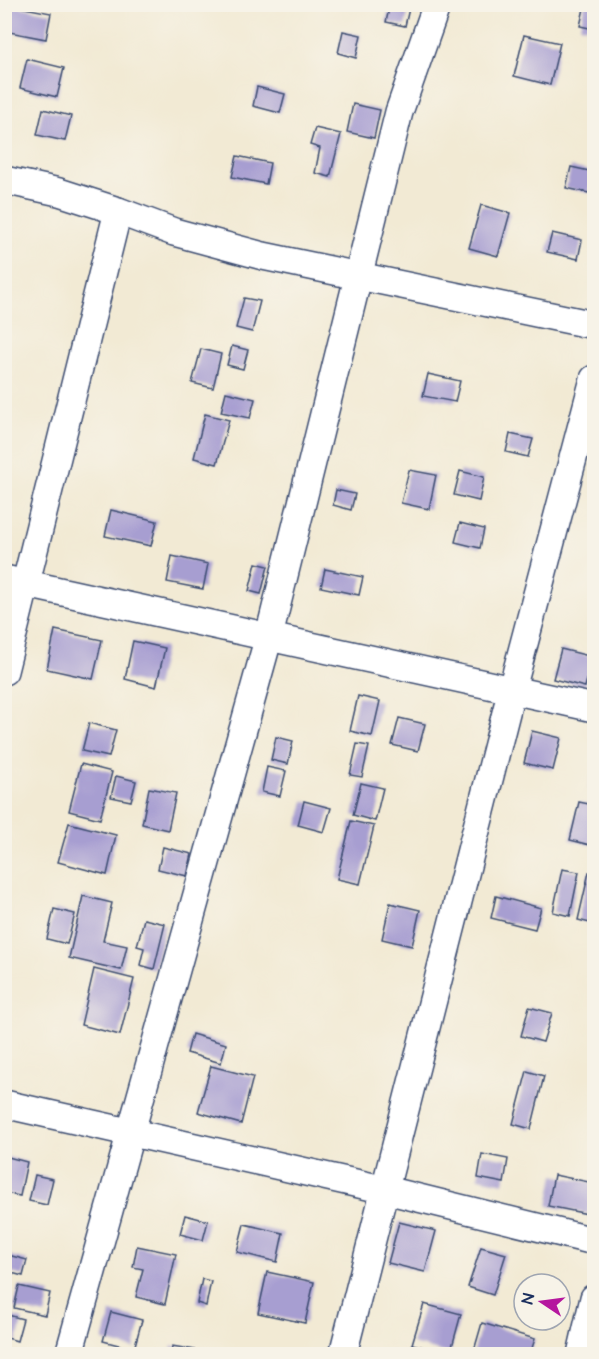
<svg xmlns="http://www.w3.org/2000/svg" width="599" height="1359" font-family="'Architects Daughter',sans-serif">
  <rect width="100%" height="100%" fill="#f7f3e8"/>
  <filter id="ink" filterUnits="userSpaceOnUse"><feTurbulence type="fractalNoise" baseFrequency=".0167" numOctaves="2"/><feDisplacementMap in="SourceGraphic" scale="12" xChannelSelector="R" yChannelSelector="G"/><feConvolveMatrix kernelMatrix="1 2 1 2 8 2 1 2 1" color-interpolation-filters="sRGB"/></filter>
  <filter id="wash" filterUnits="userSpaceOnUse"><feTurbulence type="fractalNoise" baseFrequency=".008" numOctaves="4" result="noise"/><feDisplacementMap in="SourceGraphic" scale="24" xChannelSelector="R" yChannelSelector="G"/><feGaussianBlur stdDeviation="1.35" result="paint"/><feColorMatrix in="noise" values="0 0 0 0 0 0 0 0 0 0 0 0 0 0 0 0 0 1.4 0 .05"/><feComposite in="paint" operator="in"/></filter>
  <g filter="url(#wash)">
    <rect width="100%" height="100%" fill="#f2ead4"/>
    <g id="blocks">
      <g fill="#a79ed1">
        <polygon points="4,4 51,13 46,39 4,31"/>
        <polygon points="390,4 410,4 405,26 386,22"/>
        <polygon points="585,4 594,4 594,29 580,26"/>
        <polygon points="343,31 361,35 356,58 338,53"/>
        <polygon points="524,35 560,43 550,85 514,76"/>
        <polygon points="27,59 64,68 57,97 20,88"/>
        <polygon points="257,87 285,94 280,113 253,106"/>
        <polygon points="353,104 380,110 374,138 347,132"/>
        <polygon points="43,109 71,116 65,141 37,135"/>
        <polygon points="315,128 341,134 330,177 315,173 320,148 310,145"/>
        <polygon points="237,156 270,163 266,184 232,177"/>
        <polygon points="571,167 594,172 589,193 566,188"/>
        <polygon points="481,205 510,213 498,256 469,248"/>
        <polygon points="552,233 582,240 578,259 547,252"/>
        <polygon points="244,298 260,301 252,332 236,328"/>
        <polygon points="232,346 248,350 243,369 227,365"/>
        <polygon points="201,349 221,354 213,388 192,383"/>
        <polygon points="428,374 460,381 455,402 423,396"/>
        <polygon points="226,392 255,399 250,418 221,412"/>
        <polygon points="205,414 229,420 217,464 194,458"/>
        <polygon points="510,434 533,439 528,457 506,452"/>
        <polygon points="409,470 436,475 429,509 401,503"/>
        <polygon points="460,471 484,477 479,501 454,495"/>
        <polygon points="336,490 355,494 351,510 333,505"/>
        <polygon points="111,510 157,521 151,546 105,536"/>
        <polygon points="460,523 484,529 480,548 455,542"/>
        <polygon points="172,556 208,564 203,589 167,582"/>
        <polygon points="256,563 268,566 261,594 249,591"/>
        <polygon points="325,569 363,577 359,595 321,587"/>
        <polygon points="55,630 102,640 93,679 47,669"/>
        <polygon points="133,641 165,648 156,687 125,679"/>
        <polygon points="561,649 593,657 585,687 553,679"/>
        <polygon points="358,696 380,701 372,736 350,731"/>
        <polygon points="399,718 425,724 418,751 392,745"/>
        <polygon points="89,723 116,730 109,757 82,751"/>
        <polygon points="532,731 561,738 553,770 524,763"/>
        <polygon points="276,737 293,741 288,764 271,760"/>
        <polygon points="357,744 369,746 362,777 350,775"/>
        <polygon points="81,764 112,772 100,819 69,811"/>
        <polygon points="594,765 594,791 588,789"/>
        <polygon points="267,767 286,771 280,796 262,792"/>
        <polygon points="116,776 136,781 131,801 111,797"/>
        <polygon points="361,783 383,788 375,821 353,815"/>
        <polygon points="149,788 176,793 168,830 142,824"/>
        <polygon points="304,801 331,808 324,832 298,825"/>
        <polygon points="579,802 594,805 594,828 590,845 570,840"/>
        <polygon points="351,821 374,826 360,884 337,879"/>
        <polygon points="69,823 116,835 107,875 58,862"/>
        <polygon points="163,847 192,854 187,876 158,869"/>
        <polygon points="562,869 579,872 570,916 553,912"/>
        <polygon points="589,872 594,874 594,924 578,920"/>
        <polygon points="83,896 112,903 103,941 127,946 121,970 69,958"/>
        <polygon points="496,896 541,908 535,929 491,918"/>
        <polygon points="390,903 420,910 412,946 382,939"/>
        <polygon points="54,909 75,914 67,944 47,939"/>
        <polygon points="144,919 165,924 154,969 140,965 144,948 137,946"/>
        <polygon points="94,969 134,979 120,1035 81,1025"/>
        <polygon points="529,1007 552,1013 543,1042 521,1036"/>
        <polygon points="192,1034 226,1044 221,1063 187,1053"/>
        <polygon points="211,1066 253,1077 241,1124 198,1112"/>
        <polygon points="527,1071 544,1076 531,1129 513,1124"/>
        <polygon points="482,1154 508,1159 504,1183 478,1178"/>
        <polygon points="8,1157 27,1162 20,1196 5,1193 5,1172"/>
        <polygon points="35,1175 53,1179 47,1205 29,1201"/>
        <polygon points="554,1175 594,1183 588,1214 548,1206"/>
        <polygon points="185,1215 208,1221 203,1240 180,1234"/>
        <polygon points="399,1222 436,1231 425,1272 388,1263"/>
        <polygon points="244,1224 283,1233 277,1262 237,1252"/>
        <polygon points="137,1246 176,1254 165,1304 136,1297 143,1269 133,1267"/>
        <polygon points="481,1247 506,1254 493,1295 468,1287"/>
        <polygon points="8,1255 27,1260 23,1276 4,1271"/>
        <polygon points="267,1272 314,1282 305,1323 258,1313"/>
        <polygon points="202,1279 211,1281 206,1306 197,1303"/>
        <polygon points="19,1286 50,1293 45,1315 14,1308"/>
        <polygon points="424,1304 461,1314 450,1354 412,1344"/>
        <polygon points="111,1312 142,1320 134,1349 103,1341"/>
        <polygon points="4,1314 23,1319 17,1341 4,1337"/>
        <polygon points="482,1323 535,1339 530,1354 473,1354"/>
        <polygon points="172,1346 196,1350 195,1354 171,1354"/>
      </g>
    </g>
  </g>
  <g filter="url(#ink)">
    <use href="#blocks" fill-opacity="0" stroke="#3b4b70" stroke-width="1.5"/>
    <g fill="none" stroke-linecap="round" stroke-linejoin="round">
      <g stroke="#3b4b70" stroke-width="30">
        <g id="minor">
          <polyline points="4,180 59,192 118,211 174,232 263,256 594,325"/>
          <polyline points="4,579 594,708"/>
          <polyline points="4,671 118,211"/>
          <polyline points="4,1104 386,1190 594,1241"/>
          <polyline points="69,1354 269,636 399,112 437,4"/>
          <polyline points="343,1354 512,689 594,379"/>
          <polyline points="581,1354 594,1298"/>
        </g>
      </g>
      <use href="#minor" stroke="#fff" stroke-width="27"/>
    </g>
  </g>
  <rect width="599" height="1359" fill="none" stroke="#f7f3e8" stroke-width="24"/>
  <g transform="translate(542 1302) rotate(283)"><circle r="28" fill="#f7f3e8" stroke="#9fa5b1" stroke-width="1.5"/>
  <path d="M0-4.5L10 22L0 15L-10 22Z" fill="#b5179e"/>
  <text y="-9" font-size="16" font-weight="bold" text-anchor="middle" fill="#1b2f5e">N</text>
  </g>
</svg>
